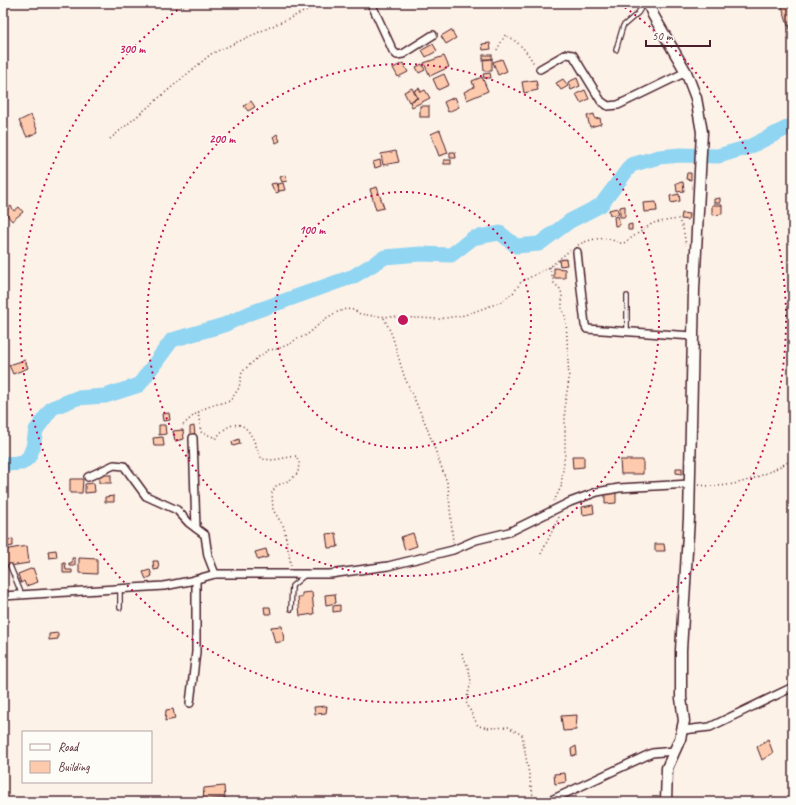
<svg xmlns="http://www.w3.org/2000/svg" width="796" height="805" font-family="Caveat,sans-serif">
  <rect width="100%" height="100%" fill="#fdf2e8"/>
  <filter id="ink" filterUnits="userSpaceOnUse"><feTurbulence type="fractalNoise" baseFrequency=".025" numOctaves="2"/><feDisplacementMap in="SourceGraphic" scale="8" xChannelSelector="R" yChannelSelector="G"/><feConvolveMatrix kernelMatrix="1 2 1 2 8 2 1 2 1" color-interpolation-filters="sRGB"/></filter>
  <g filter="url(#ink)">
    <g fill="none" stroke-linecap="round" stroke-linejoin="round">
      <polyline stroke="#90d5f2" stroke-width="15" points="3,464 22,463 29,457 33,447 36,430 52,408 77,398 105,396 139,385 172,340 224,325 250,313 354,276 385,257 420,254 451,255 473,238 500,233 516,246 539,244 570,221 601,205 631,165 659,157 680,155 718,156 749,147 793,125"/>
    </g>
    <g fill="#fdcaad" stroke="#4a1f2b">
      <polygon points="781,3 790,3 793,9 793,24 788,26"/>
      <polygon points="793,25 793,37 789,27"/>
      <polygon points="451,30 456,38 446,44 441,36"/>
      <polygon points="490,43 491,49 483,50 482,44"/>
      <polygon points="433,44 437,51 426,57 422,50"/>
      <rect x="483" y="55" width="9" height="4"/>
      <polygon points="444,56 449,67 430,76 424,63"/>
      <polygon points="492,59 492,71 484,71 483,60"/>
      <polygon points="502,59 507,71 498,75 493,62"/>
      <polygon points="403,63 408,72 398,77 393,68"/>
      <polygon points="422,64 425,70 419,73 416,67"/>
      <polygon points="490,73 491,78 484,78 483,74"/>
      <polygon points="444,74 449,85 438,90 433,79"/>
      <polygon points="482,77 488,91 467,100 464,92 474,87 472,81"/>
      <polygon points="577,78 580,86 571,90 568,82"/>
      <polygon points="563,79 568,86 561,90 556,83"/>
      <polygon points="536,80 538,90 524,93 522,82"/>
      <polygon points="412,88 417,98 409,102 404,92"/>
      <polygon points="419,88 421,92 425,90 430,98 412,107 410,102 418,98 414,91"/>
      <polygon points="585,90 589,99 581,103 576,94"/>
      <polygon points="455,97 459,107 448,112 444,102"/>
      <polygon points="251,101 255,107 248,111 244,106"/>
      <rect x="420" y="106" width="9" height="11"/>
      <polygon points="594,114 595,119 600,118 601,124 590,127 587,116"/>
      <polygon points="31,115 38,132 27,137 19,121"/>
      <polygon points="440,130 448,153 439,156 431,134"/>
      <polygon points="277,134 280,141 276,143 273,137"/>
      <polygon points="396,151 399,162 383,165 381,154"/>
      <polygon points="450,152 455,152 456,158 450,158"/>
      <polygon points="380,160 381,166 375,168 373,162"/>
      <rect x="444" y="160" width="7" height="4"/>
      <polygon points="687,173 691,173 691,180 686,179"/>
      <polygon points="285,175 287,181 282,182 280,177"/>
      <polygon points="683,182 684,191 677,192 676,183"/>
      <polygon points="276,183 279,192 275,193 271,184"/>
      <polygon points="283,183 285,190 279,191 277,184"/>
      <polygon points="377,187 384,208 376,210 370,189"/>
      <polygon points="679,194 680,201 671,203 670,196"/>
      <polygon points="720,198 720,203 714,203 714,199"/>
      <polygon points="656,202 657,211 644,212 643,203"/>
      <polygon points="712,205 722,205 722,214 712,215"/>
      <polygon points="11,206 14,211 19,207 23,212 12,221 4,211"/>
      <polygon points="625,206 625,217 620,217 620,207"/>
      <polygon points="617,208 619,214 610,215 609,210"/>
      <polygon points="682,213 689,214 688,220 681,219"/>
      <polygon points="618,216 620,225 615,226 614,217"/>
      <polygon points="632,224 632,230 628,230 628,225"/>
      <polygon points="566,259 567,265 560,266 559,260"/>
      <polygon points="554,268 565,269 565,278 554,278"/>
      <polygon points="25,360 28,368 13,374 9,365"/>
      <polygon points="169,413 170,420 163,421 162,414"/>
      <polygon points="159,425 165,425 166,434 159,435"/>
      <polygon points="194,426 195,435 190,436 190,427"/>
      <polygon points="183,430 184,439 175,441 173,431"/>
      <polygon points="163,437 164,446 154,446 153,438"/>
      <polygon points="239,439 240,444 233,446 232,442"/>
      <polygon points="572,456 584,456 584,467 573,468"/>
      <polygon points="620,460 643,460 643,474 621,474"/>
      <polygon points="676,468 682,468 682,474 676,473"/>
      <rect x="99" y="475" width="12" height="8"/>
      <polygon points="70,479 83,479 82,493 70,493"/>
      <polygon points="94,483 95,492 85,493 85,484"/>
      <polygon points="616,492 616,503 605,504 605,493"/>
      <polygon points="114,496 114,502 105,502 105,497"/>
      <polygon points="593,505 594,513 583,515 582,507"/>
      <polygon points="336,533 338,547 328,548 326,534"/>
      <polygon points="413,533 417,546 405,550 401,537"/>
      <polygon points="13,539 13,546 7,547 6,540"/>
      <polygon points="655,544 664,544 665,551 655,551"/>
      <polygon points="27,546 29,563 3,567 3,550"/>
      <polygon points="266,549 268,557 258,560 255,552"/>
      <polygon points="56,550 57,557 49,558 48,551"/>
      <polygon points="72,558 75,558 75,566 69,566 69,563 72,563"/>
      <polygon points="79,558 97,559 97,574 79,573"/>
      <polygon points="153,561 158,561 159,569 154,570"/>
      <polygon points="63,563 65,563 66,570 72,570 72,573 63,573"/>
      <polygon points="33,568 38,582 26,586 24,581 21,583 18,574"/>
      <polygon points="150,570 152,576 146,579 143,572"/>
      <polygon points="312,592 314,614 300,616 298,597 302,597 302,593"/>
      <polygon points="335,594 336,603 326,605 325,595"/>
      <polygon points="340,605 340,611 333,612 333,606"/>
      <polygon points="264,607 270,607 271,614 265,614"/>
      <polygon points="282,626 284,641 275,643 271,627"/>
      <polygon points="58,633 58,639 49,640 49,634"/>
      <polygon points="327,706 326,713 315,714 314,707"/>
      <polygon points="173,709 175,719 165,721 166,710"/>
      <polygon points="577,715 576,730 563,731 561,716"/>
      <polygon points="768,739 773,753 762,760 757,747"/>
      <polygon points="576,746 577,754 572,756 571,749"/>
      <polygon points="565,773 566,782 555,784 554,774"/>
      <polygon points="224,786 225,798 203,800 204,788"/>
    </g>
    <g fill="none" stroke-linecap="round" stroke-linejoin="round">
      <g stroke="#4a1f2b" stroke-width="6">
        <g id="lane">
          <polyline points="616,50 623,26 638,13 644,3"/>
          <polyline points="627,296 627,331"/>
          <polyline points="10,566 22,595"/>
          <polyline points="120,589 120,608"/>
          <polyline points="291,609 292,586 305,575"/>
        </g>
      </g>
      <g stroke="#4a1f2b" stroke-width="10">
        <g id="street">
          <polyline points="371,3 393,51 397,55 403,54 433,35"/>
          <polyline points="540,69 566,54 573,55 601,101 608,106 618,105 686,72"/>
          <polyline points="577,252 585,325 587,329 693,336"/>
          <polyline points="193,438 196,528"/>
          <polyline points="88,477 114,465 124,466 146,496 177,510 189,523 205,535 208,556 215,574"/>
          <polyline points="3,596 164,586 190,581 215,574 330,574 388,566 453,550 476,540 509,532 570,502 597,492 619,488 690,484"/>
          <polyline points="190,703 196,652 196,580"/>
          <polyline points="683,730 710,727 793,687"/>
          <polyline points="547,802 652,753 674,751"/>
        </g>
      </g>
      <g stroke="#4a1f2b" stroke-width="13">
        <polyline id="secondary" points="648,3 653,15 686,72 696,98 702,132 694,290 689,518 681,650 681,698 684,721 680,739 667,768 666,802"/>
      </g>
      <g stroke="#4a1f2b" stroke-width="1.5" stroke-dasharray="1 3" stroke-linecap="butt">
        <path d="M497 50 505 35C518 41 527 51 534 64"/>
        <polyline points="110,139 211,54 323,3"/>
        <path d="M578 245C589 239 607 235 618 243H624L653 223 678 219 683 228 686 245"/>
        <polyline points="550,267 554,283 560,289 562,294 562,308 566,319 569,380 565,403 565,453 561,487 554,501"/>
        <polyline points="384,318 392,335 404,376 426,425 448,485 453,542"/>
        <path d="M198 412 201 432 216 438C221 432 226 427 233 425 251 421 255 448 262 459L273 460 296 456 299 463 298 473 290 480 276 486 272 493 273 510 284 527 291 566"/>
        <path d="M183 425C201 408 207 406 230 401L239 388 242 372 256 359 268 350 277 349 290 344 295 340 307 335 325 319 335 313 346 309 354 310 360 314 374 316 439 319 465 315 501 302 514 292 521 282 550 267 570 250"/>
        <path d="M699 485C732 490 765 476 793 459"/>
        <polyline points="541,554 560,515"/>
        <polyline points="462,653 469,670 471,682 466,702 478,726 489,728 508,727 522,735 534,802"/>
      </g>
      <use href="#lane" stroke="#fdfcf7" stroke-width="3.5"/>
      <use href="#street" stroke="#fdfcf7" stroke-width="7"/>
      <use href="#secondary" stroke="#fdfcf7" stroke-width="10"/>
    </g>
  </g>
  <g fill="none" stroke="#c2185b" stroke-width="2" stroke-dasharray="2 4">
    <circle cx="403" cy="320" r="128"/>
    <circle cx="403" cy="320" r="256"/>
    <path d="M620 4A383 383 0 1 1 186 4"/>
  </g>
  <circle cx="403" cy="320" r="6" fill="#c2185b" stroke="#fdfcf7" stroke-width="2"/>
  <g font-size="12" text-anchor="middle" font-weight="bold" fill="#c2185b" stroke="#fdfcf7" stroke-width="3" stroke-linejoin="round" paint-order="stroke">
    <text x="132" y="53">300 m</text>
    <text x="222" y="143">200 m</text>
    <text x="312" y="234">100 m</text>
  </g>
  <rect width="796" height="805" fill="none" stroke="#fdfcf7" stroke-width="16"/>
  <rect x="8" y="8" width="780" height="789" fill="none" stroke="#4a1f2b" stroke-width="1.5" filter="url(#ink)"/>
  <rect x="22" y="731" width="130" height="52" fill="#fdfcf7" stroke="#b5a4a5"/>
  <rect x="30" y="744" width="20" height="6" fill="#fdfcf7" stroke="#b5a4a5"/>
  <text x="58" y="751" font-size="12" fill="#4a1f2b">Road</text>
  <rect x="30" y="761" width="20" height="12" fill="#fdcaad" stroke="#b5a4a5"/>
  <text x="58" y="771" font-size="12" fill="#4a1f2b">Building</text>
  <path d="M646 40v6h64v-6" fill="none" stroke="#4a1f2b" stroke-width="2"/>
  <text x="652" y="40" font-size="12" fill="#4a1f2b" stroke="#fdfcf7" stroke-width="3" paint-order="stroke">50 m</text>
</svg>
